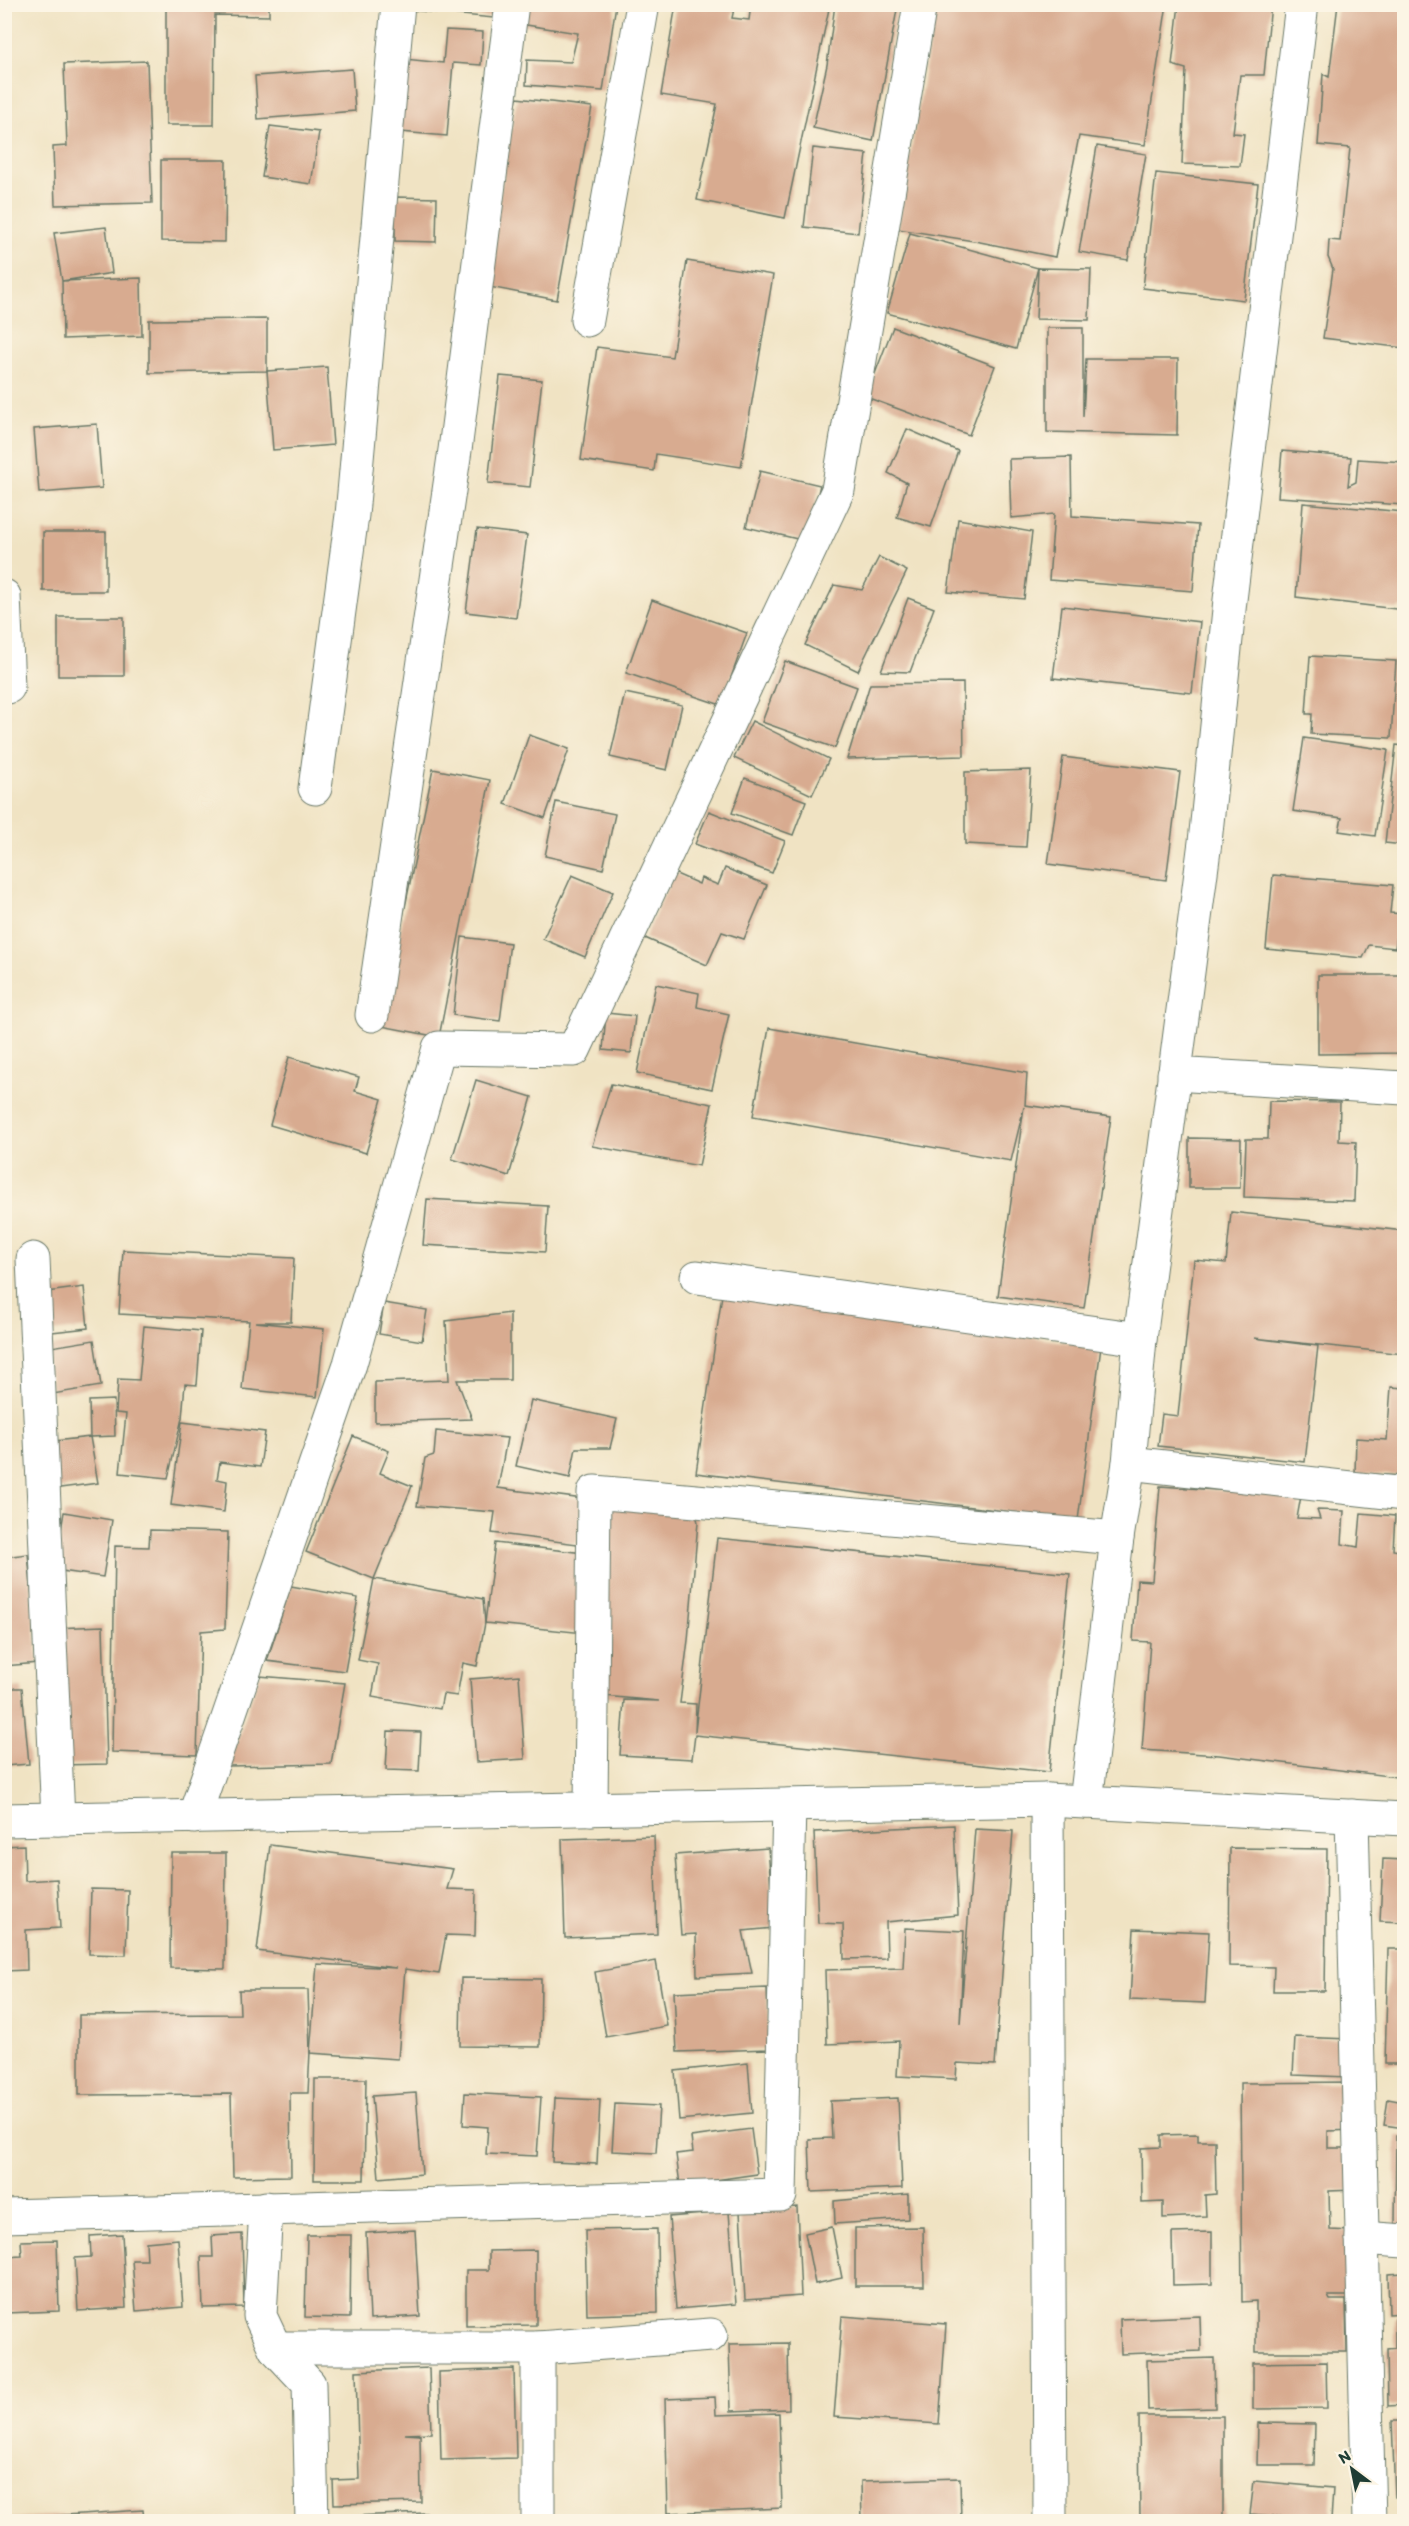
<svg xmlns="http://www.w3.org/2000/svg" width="1409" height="2526" font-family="Itim,sans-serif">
  <rect width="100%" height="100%" fill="#fcf5e5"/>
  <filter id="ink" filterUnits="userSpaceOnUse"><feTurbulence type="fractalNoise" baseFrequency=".0167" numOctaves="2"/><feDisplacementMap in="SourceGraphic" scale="12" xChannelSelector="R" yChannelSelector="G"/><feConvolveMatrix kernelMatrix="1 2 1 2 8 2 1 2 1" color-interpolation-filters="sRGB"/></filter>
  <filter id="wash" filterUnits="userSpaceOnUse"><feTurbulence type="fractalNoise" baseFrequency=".008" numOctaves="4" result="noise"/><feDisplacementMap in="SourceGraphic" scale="24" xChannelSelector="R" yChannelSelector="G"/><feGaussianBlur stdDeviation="1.35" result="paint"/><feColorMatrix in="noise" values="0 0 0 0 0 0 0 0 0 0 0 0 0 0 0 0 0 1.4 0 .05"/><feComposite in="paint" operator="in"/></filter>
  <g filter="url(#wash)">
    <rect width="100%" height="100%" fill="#f0e3c3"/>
    <g id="blocks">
      <g fill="#d8ab90">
        <polygon points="166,4 269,4 269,16 215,15 214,125 166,125"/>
        <polygon points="401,4 506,4 504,19 400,9"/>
        <polygon points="517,4 616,4 603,91 526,85 527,60 571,62 578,33 514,23"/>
        <polygon points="676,4 735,4 732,18 749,20 751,4 830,4 785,218 697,200 717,104 661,95"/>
        <polygon points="835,4 898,4 873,141 813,128 827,65"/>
        <polygon points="936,4 1167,4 1145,145 1079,136 1055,257 980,242 898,229"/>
        <polygon points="1179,4 1271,4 1264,75 1240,75 1233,133 1244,134 1240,166 1182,164 1186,69 1172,65"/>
        <polygon points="1338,4 1404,4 1404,348 1323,338 1333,269 1328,257 1329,240 1340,241 1350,148 1318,145 1323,74 1329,77"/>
        <polygon points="446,30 483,32 481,65 453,63 447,136 389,131 395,58 443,63"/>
        <polygon points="147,61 152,203 55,205 53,147 67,146 64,64"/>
        <polygon points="352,69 355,111 258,119 255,76"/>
        <polygon points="517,98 592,107 557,300 484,286"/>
        <polygon points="270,126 319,132 311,184 262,177"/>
        <polygon points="1097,146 1146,154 1128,260 1079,252"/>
        <polygon points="813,148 867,154 858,233 804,227"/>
        <polygon points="161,160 226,160 225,242 161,241"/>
        <polygon points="1156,173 1258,184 1244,300 1143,288"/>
        <polygon points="395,197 437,198 436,242 395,241"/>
        <polygon points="106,227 112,273 62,281 141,278 142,336 63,339 62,281 54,233"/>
        <polygon points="910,233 1038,268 1016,349 887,313"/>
        <polygon points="687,261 773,275 741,467 656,454 654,471 581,460 597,347 672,357"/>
        <polygon points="1038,268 1091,269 1089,320 1036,319"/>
        <polygon points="267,319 267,371 149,373 149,320"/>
        <polygon points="893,327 995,366 969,435 866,397"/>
        <polygon points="1047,328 1083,328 1083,417 1086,359 1178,359 1177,435 1047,432"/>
        <polygon points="327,367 333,445 273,450 267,371"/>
        <polygon points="500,376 542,380 530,487 488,483"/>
        <polygon points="97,424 102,488 39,493 34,429"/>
        <polygon points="907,429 958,451 931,527 897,517 907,483 888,473"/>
        <polygon points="1282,451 1351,457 1348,486 1356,482 1358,459 1404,462 1404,505 1278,497"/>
        <polygon points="1071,457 1072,516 1198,525 1193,591 1049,580 1054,514 1011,518 1009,459"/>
        <polygon points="760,471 820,485 806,541 746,527"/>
        <polygon points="1303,503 1404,512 1404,607 1396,609 1296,597"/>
        <polygon points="958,519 1032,532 1024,599 948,592"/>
        <polygon points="477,529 527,535 516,618 466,612"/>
        <rect x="43" y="532" width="63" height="59"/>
        <polygon points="879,557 907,571 858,671 805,645 834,585 862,590"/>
        <polygon points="908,598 934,608 910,672 881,671"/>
        <polygon points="652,600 747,633 721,705 626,673"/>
        <polygon points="1062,606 1200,622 1192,693 1053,678"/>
        <rect x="58" y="617" width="66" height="59"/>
        <polygon points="1310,656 1396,661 1391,738 1311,734 1312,714 1306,714"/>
        <polygon points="785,661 857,687 835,748 762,722"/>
        <polygon points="963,683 964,756 847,759 870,684"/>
        <polygon points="625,693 682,705 667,770 610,757"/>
        <polygon points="752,721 829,759 812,795 734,758"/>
        <polygon points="529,735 569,749 545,818 505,804"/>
        <polygon points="1304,738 1388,750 1375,836 1339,831 1342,818 1293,811"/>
        <polygon points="1396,745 1404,746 1404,845 1385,843"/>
        <polygon points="1063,757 1180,772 1166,880 1048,864"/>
        <polygon points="433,769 490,780 439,1037 381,1026"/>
        <polygon points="1031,770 1026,847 965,844 965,772"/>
        <polygon points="745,778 806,801 793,835 732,813"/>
        <polygon points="556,802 615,814 603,869 545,856"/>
        <polygon points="709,811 785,841 772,873 695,844"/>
        <polygon points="725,868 767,885 744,939 722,932 707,965 645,938 674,873 699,884 701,878 718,885"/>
        <polygon points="572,875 613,892 585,957 543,939"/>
        <polygon points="1273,875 1393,885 1390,913 1404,914 1404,930 1398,929 1395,948 1369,945 1363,958 1266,949"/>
        <polygon points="462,937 510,943 500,1021 453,1015"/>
        <polygon points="1318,975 1404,975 1404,1053 1318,1054"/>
        <polygon points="656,984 699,993 697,1007 729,1014 712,1089 637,1073"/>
        <polygon points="606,1013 635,1016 631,1053 603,1050"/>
        <polygon points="769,1028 1027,1073 1025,1105 1111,1117 1084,1308 998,1296 1024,1107 1011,1161 753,1116"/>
        <polygon points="289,1057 359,1077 355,1091 382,1099 366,1153 270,1125"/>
        <polygon points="476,1080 532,1097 509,1176 452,1159"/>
        <polygon points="611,1084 712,1104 699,1166 592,1146"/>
        <polygon points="1269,1101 1340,1102 1339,1141 1356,1142 1354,1201 1244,1197 1246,1139 1268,1139"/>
        <polygon points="1189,1138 1241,1139 1240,1188 1189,1188"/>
        <polygon points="427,1199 548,1206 545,1252 423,1245"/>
        <polygon points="1231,1212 1404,1231 1404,1354 1254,1338 1318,1346 1305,1462 1158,1446 1162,1414 1178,1416 1194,1260 1226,1263"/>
        <polygon points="123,1250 294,1258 291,1322 255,1322 324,1329 317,1397 242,1389 249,1321 119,1314"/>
        <polygon points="84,1287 88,1328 43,1333 39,1293"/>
        <polygon points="722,1295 1101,1347 1078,1520 696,1473"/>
        <polygon points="384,1303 427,1310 422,1341 379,1334"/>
        <polygon points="510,1313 510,1380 457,1380 472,1419 375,1422 375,1382 449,1380 446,1321"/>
        <polygon points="144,1326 201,1331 197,1385 185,1384 182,1418 168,1478 120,1473 126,1414 116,1413 118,1379 139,1380"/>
        <polygon points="94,1340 101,1386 53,1394 45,1348"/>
        <polygon points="1391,1387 1404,1388 1404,1476 1355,1473 1356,1438 1387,1440"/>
        <polygon points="114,1400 115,1436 90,1437 98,1483 53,1489 46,1442 90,1437 89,1401"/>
        <polygon points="531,1400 617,1419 610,1448 576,1448 570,1478 516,1466"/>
        <polygon points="182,1422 265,1432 260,1467 220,1462 217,1479 227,1481 224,1512 171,1505"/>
        <polygon points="436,1431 507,1438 498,1488 583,1499 577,1544 492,1533 495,1512 417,1506 425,1458 434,1455"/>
        <polygon points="353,1436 389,1451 380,1473 412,1486 374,1579 483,1599 485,1623 477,1666 463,1663 457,1696 443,1694 440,1709 372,1697 378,1664 358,1660 374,1579 306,1552"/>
        <polygon points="1160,1486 1301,1496 1297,1518 1320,1519 1317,1510 1344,1511 1342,1544 1358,1547 1361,1513 1395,1516 1393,1550 1404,1552 1404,1778 1219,1755 1142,1750 1150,1642 1133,1641 1137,1580 1152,1581"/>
        <polygon points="610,1505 695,1511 698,1522 688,1640 680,1703 696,1704 695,1732 717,1538 1070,1574 1049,1772 695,1735 692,1759 620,1755 624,1700 659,1701 604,1696"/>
        <polygon points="64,1512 112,1520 103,1577 55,1570"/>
        <polygon points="150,1530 228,1532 225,1629 201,1631 197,1755 112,1752 115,1546 149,1547"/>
        <polygon points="495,1543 593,1554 584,1633 485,1623"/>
        <polygon points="28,1554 38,1663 4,1666 4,1557"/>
        <polygon points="291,1586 358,1598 345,1671 267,1661"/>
        <polygon points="103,1626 107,1764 58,1765 54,1628"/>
        <polygon points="519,1675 525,1759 476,1762 470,1679"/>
        <polygon points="259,1676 345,1683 331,1764 229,1766"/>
        <polygon points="4,1688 22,1688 29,1764 4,1766"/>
        <polygon points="388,1731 421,1732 419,1771 386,1770"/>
        <polygon points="954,1825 958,1915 886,1922 887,1958 844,1959 843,1924 818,1923 814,1832"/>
        <polygon points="975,1829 1013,1831 995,2065 957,2063 956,2079 897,2076 899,2041 827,2044 825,1970 903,1968 905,1928 964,1931 960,2024"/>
        <polygon points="654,1836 657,1934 565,1938 562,1839"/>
        <polygon points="24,1845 25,1881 57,1879 60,1928 26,1930 27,1970 4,1971 4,1846"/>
        <polygon points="270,1845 453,1869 447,1889 476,1890 475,1936 446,1935 439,1974 405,1969 398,2059 310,2053 317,1964 396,1968 257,1951"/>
        <polygon points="768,1848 774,1928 743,1931 752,1973 697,1976 696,1934 681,1935 675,1855"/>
        <polygon points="1230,1848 1327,1849 1325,1991 1273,1991 1274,1967 1229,1966"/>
        <polygon points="171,1853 226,1853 225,1969 170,1968"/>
        <polygon points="1383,1859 1404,1860 1404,1922 1380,1921"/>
        <polygon points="91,1889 128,1890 126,1955 89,1954"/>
        <polygon points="1134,1929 1209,1932 1205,2003 1130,2000"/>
        <polygon points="1388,1949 1404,1949 1404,2064 1385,2064"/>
        <polygon points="656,1961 667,2026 606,2037 595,1972"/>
        <polygon points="461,1978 541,1979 540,2047 460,2046"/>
        <polygon points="767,1988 769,2049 677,2052 674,1992"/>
        <polygon points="239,1990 308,1990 310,2051 308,2093 290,2093 291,2176 233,2177 231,2094 79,2095 79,2015 240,2014"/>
        <polygon points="1295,2037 1350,2039 1349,2077 1293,2075"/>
        <polygon points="748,2063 752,2113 679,2120 675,2071"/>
        <polygon points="315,2079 366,2079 364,2180 314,2180"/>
        <polygon points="1353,2082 1355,2130 1328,2131 1328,2148 1353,2148 1354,2190 1329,2191 1330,2230 1352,2231 1350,2296 1328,2296 1330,2300 1346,2300 1347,2352 1256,2352 1256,2301 1242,2302 1240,2083"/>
        <polygon points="416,2093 422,2174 379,2178 372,2096"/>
        <polygon points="465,2093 541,2097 537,2156 486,2154 488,2127 463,2125"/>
        <polygon points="555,2098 600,2100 597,2164 552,2162"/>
        <polygon points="898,2098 902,2188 811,2192 809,2139 832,2138 830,2101"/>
        <polygon points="1388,2099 1404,2102 1404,2128 1384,2125"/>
        <polygon points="615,2104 659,2106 656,2153 612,2151"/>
        <polygon points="751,2129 757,2174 680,2185 676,2154 693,2152 691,2137"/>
        <polygon points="1198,2134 1198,2141 1215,2141 1216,2194 1205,2195 1206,2216 1163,2218 1163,2202 1142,2203 1141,2148 1161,2147 1161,2135"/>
        <polygon points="1396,2136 1404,2136 1404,2225 1395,2225"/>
        <polygon points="908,2194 908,2219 835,2224 834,2201"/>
        <polygon points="797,2207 801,2296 745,2300 740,2211"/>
        <polygon points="729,2212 736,2304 676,2309 669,2217"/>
        <polygon points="832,2227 842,2278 815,2284 805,2233"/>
        <polygon points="923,2227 924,2286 855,2286 855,2228"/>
        <polygon points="657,2229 658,2313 587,2315 585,2230"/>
        <polygon points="415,2230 420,2316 370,2319 366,2233"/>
        <polygon points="1212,2232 1212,2284 1173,2285 1172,2233"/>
        <polygon points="122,2234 126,2308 78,2311 75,2258 91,2257 90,2236"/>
        <polygon points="242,2234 244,2307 203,2308 201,2257 213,2257 212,2236"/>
        <polygon points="307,2235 351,2235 350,2318 305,2317"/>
        <polygon points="178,2239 183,2307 136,2311 132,2260 147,2260 146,2242"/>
        <polygon points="57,2240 59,2311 5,2313 4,2257 22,2256 21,2241"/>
        <polygon points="536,2250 536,2325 466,2326 466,2270 489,2270 489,2251"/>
        <polygon points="1404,2273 1404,2313 1389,2314 1388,2274"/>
        <polygon points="842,2316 946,2324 939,2424 834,2417"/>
        <polygon points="1200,2316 1201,2351 1121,2354 1120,2319"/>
        <polygon points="1404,2317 1404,2405 1388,2406 1387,2349 1395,2348 1395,2318"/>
        <polygon points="788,2343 789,2409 731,2411 729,2344"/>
        <polygon points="1214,2358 1215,2408 1148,2410 1147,2360"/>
        <polygon points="1326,2362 1327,2408 1253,2409 1253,2363"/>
        <polygon points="429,2368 431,2433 405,2434 420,2435 421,2502 334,2504 333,2480 359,2479 356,2371"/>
        <polygon points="514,2369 516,2458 441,2460 439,2372"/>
        <polygon points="715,2397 716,2415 779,2413 782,2508 668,2513 665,2399"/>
        <polygon points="1139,2416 1223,2416 1223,2522 1140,2522"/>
        <polygon points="1392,2421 1404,2421 1404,2496 1395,2497"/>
        <polygon points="1258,2423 1315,2424 1314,2465 1257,2465"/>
        <polygon points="960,2478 961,2522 862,2522 861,2481"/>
        <polygon points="1254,2481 1333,2488 1331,2521 1250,2514"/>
        <polygon points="143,2510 144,2522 4,2522 4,2519"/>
        <polygon points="426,2513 426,2522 353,2522 353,2516"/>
      </g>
    </g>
  </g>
  <g filter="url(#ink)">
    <use href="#blocks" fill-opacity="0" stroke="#687766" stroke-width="1.5"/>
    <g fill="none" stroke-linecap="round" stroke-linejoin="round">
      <g stroke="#687766" stroke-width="35">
        <g id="minor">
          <polyline points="587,320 643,4"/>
          <polyline points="4,596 8,687"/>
          <polyline points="315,788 352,515 398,4"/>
          <polyline points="372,1015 455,450 512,4"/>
          <polyline points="1174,1074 1404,1088"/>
          <polyline points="33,1259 58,1819"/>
          <polyline points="697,1277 1140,1339"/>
          <polyline points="1129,1463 1404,1494"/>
          <polyline points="1047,1800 1050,2522"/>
          <polyline points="1086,1802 1117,1538 1129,1463 1140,1339 1205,842 1230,600 1302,4"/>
          <polyline points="591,1809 594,1492 1117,1538"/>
          <polyline points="1352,1816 1369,2522"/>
          <polyline points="194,1817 350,1364 439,1048 574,1050 838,490 920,4"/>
          <polyline points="4,1820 1047,1800 1404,1819"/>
          <polyline points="266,2208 260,2316 275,2348 309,2384 312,2522"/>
          <polyline points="4,2216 780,2195 789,1805"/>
          <polyline points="1362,2238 1404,2241"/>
          <polyline points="275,2348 538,2348 711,2335"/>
          <polyline points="538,2348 538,2522"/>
        </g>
      </g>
      <use href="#minor" stroke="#fff" stroke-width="33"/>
    </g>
  </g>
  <rect width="1409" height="2526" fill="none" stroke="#fcf5e5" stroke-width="24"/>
  <g transform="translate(1352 2469) rotate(328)" stroke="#fcf5e5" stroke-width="4.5" paint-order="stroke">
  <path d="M0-4.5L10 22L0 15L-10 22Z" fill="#1f3d34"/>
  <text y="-9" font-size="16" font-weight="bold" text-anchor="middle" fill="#1f3d34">N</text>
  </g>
</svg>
